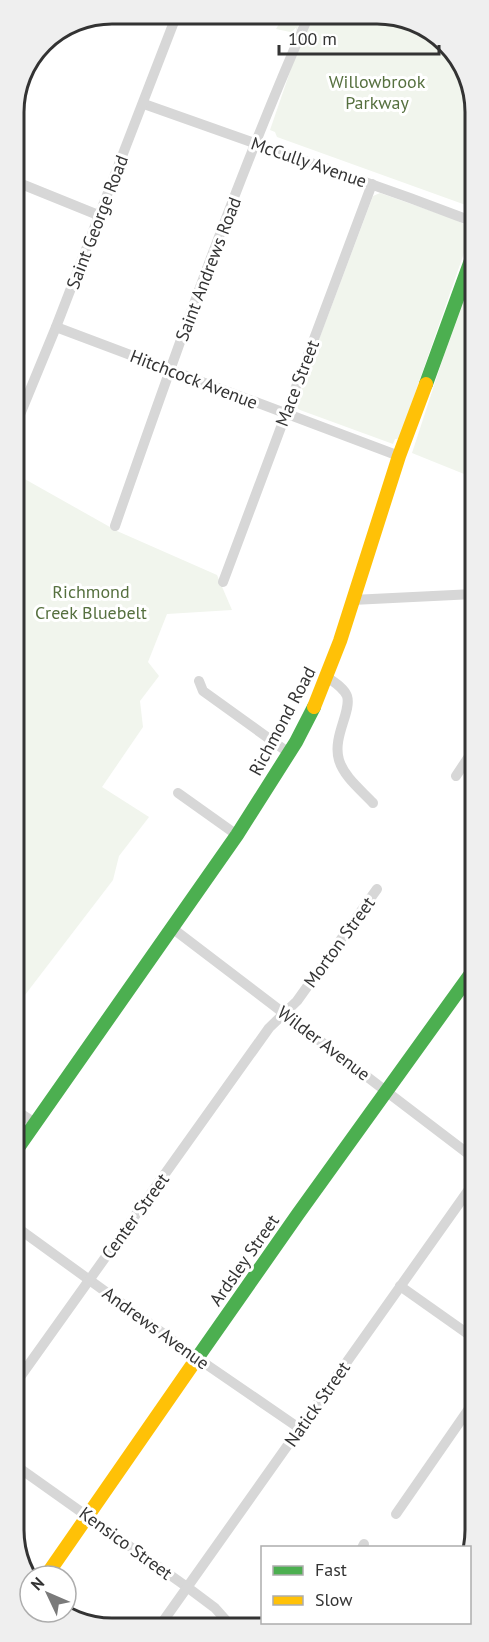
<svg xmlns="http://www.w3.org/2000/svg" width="489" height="1642" font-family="'PT Sans',sans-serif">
  <rect width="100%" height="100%" fill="#fff"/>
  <g fill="#f1f5ed">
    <polygon points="279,15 304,15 295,33 276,29 280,22"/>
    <polygon points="314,15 396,15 447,43 474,93 474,208 277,137 275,132 270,130 292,66"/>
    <polygon points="380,193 454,219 469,227 468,230 471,233 399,439 395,439 393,444 300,410 294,406 373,196"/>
    <polygon points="474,273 474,478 412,453 459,309"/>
    <polygon points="14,473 117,531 217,575 232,610 167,614 148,662 159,676 140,701 143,727 102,787 149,817 119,856 113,880 15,1008"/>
  </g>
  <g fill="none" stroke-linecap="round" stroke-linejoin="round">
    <g stroke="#d7d7d7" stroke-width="10">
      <polyline points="144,104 410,198 474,222"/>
      <polyline points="14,181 98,215"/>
      <polyline points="56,327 399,456"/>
      <polyline points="14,429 56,327 177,14"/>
      <path d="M115 526C175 354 236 181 309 15"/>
      <polyline points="223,582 372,184"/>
      <polyline points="352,600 474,594"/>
      <path d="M327 677C334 682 344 688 347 696 352 711 332 737 339 760 344 777 361 790 373 803"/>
      <polyline points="199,681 203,691 289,753"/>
      <polyline points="456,776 474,749"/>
      <polyline points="178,793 237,835"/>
      <polyline points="172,928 475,1159"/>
      <polyline points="15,1110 35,1123"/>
      <polyline points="15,1226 197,1358 299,1428"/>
      <polyline points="400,1286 475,1339"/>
      <polyline points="15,1384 269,1028 297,1001 377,889"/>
      <polyline points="15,1465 187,1587 215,1608 232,1627"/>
      <polyline points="396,1514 475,1400"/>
      <polyline points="362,1548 364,1544"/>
      <polyline points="159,1627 475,1181"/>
      <polyline points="313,1627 327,1622"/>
    </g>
    <g stroke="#4caf50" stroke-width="14">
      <polyline points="426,384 474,252"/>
      <polyline points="15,1152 237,835 296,742 314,707"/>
      <polyline points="193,1364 298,1214 475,968"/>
    </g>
    <g stroke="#ffc107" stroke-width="14">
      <polyline points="314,707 340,641 399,456 426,384"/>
      <polyline points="46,1576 193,1364"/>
    </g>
  </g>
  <g text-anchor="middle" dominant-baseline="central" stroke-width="6" stroke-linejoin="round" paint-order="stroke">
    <g font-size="18" fill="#56703f" stroke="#fff">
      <text x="377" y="81">Willowbrook<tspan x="377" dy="21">Parkway</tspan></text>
      <text x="91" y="591">Richmond<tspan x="91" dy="21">Creek Bluebelt</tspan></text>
    </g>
    <g font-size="18" fill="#333" stroke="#fff">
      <text transform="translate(309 162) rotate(19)">McCully Avenue</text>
      <text transform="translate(97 222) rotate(-69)">Saint George Road</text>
      <text transform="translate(208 269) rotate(-69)">Saint Andrews Road</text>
      <text transform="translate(194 379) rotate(21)">Hitchcock Avenue</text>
      <text transform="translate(297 383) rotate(-69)">Mace Street</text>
      <text transform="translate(282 721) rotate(-62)">Richmond Road</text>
      <text transform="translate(339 942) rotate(-54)">Morton Street</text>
      <text transform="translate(324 1043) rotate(37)">Wilder Avenue</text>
      <text transform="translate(135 1216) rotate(-54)">Center Street</text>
      <text transform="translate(244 1260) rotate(-55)">Ardsley Street</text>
      <text transform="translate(156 1328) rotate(36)">Andrews Avenue</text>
      <text transform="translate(317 1404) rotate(-55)">Natick Street</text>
      <text transform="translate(126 1543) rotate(36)">Kensico Street</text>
    </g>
  </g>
  <path d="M0 0H489V1642H0ZM112 24H377A88 88 0 0 1 465 112V1530A88 88 0 0 1 377 1618H112A88 88 0 0 1 24 1530V112A88 88 0 0 1 112 24Z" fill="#efefef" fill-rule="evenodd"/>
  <path fill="none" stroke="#333" stroke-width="3" d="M112 24H377A88 88 0 0 1 465 112V1530A88 88 0 0 1 377 1618H112A88 88 0 0 1 24 1530V112A88 88 0 0 1 112 24Z"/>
  <rect x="261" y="1546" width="210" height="78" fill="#ffffff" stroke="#adadad" stroke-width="1.5"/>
  <rect x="273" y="1566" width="30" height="9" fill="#4caf50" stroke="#adadad" stroke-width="1.5"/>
  <text x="315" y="1576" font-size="18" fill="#333333">Fast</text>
  <rect x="273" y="1596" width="30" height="9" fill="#ffc107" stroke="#adadad" stroke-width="1.5"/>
  <text x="315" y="1606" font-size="18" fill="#333333">Slow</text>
  <g transform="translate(48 1594) rotate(314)"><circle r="28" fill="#ffffff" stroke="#adadad" stroke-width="1.5"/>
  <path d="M0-4.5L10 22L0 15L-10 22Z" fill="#7a7a7a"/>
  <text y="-9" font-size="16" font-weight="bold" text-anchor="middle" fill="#333333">N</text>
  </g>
  <path d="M279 45v9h160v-9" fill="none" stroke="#333333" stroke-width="3"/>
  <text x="288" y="45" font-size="18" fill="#333333" stroke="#ffffff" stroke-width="4.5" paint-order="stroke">100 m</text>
</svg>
